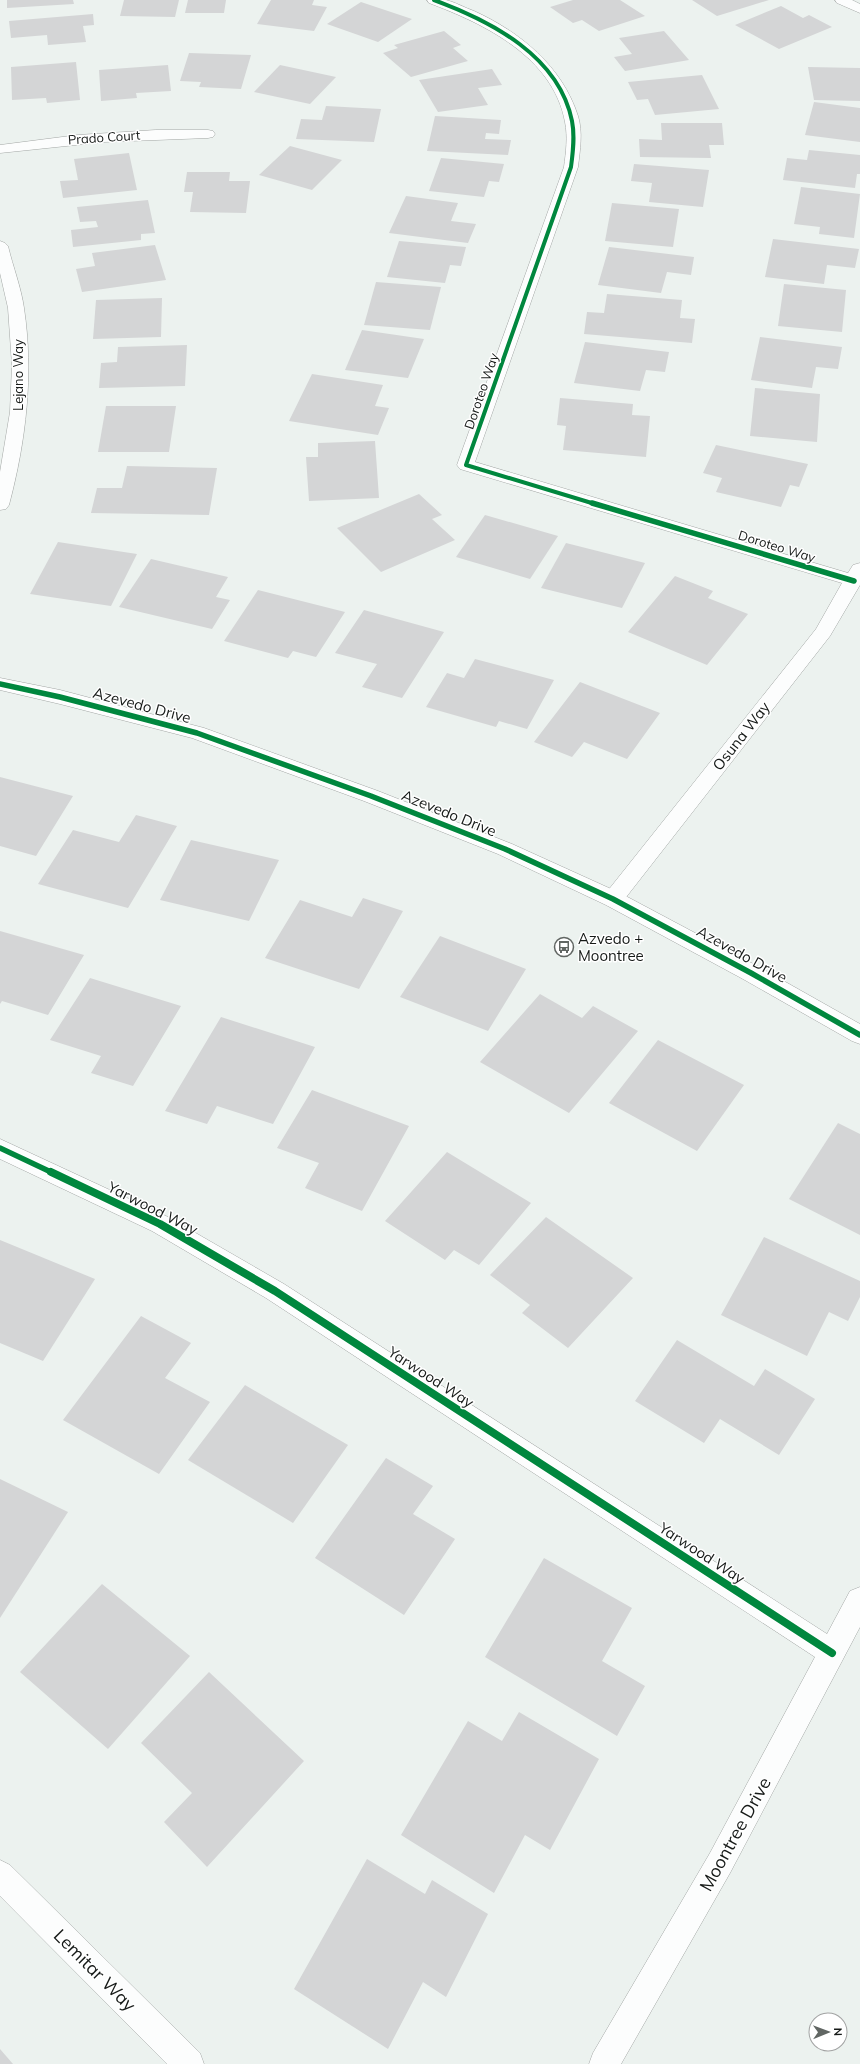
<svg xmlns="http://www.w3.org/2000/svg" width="860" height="2064" font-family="Mulish,sans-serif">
  <rect width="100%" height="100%" fill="#ecf2ef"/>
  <g fill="#d4d5d6">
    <polygon points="7,0 73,0 74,4 7,8"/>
    <polygon points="124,0 179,0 175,17 120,16"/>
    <polygon points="188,0 226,0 224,13 185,13"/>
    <polygon points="271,0 314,0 312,5 327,7 314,31 257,24"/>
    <polygon points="573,0 620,0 645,16 599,31 582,20 573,23 550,7"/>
    <polygon points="692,0 769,0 717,16"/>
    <polygon points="361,2 412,19 378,42 327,24"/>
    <polygon points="781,6 803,18 809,15 832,27 779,49 735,25"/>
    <polygon points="93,14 94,25 83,26 86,42 48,45 47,35 11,38 9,21"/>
    <polygon points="444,31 461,45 453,48 468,61 411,77 383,53 398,48 394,45"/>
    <polygon points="664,31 689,60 625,71 614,57 632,54 619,38"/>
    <polygon points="189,53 251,55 241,89 199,87 201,82 180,81"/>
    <polygon points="76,62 80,100 47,103 46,98 12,100 11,67"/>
    <polygon points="168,65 171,91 136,93 137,98 101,101 99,70"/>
    <polygon points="280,65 336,77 310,104 254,92"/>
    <polygon points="808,67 860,68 860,101 814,100"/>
    <polygon points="492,69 502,85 478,88 488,105 438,112 419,80"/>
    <polygon points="702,75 719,109 655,115 648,99 637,100 628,82"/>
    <polygon points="814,102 860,108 860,142 805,135"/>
    <polygon points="326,106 381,109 374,142 296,139 301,119 322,120"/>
    <polygon points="435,116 501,120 499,134 486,133 485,139 511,140 508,155 427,151"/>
    <polygon points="661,123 722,123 724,145 709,145 711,158 640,157 639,139 662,140"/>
    <polygon points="290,146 342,160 312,190 259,175"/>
    <polygon points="809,150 860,155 860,174 857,174 855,188 783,180 787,158 807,160"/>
    <polygon points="129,153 137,190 63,198 60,181 78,180 74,159"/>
    <polygon points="441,158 504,164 499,182 489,181 484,197 429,191"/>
    <polygon points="634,164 709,170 703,207 649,202 652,183 631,181"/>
    <polygon points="187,172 230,172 229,181 250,181 246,213 190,212 193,192 184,192"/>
    <polygon points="801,187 860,194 854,238 819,234 820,227 794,224"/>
    <polygon points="406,196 458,203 451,221 476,224 468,243 389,233"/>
    <polygon points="148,200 155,233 141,234 141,240 73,247 71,230 98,227 96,221 80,222 77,207"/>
    <polygon points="612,203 679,209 673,247 605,241"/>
    <polygon points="773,239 859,249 855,268 827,265 824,284 765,277"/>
    <polygon points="399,241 466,247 461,266 450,265 445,283 387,277"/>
    <polygon points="155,245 166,280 82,292 76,269 95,266 92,253"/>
    <polygon points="609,247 694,257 691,275 667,272 661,293 598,285"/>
    <polygon points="376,282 441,287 430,330 364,325"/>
    <polygon points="784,284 846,290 842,332 778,326"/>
    <polygon points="607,294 682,300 680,318 695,319 692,343 584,334 587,312 604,313"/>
    <polygon points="162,298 161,337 93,339 96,300"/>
    <polygon points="362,330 424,339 408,378 345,370"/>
    <polygon points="760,337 842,347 838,369 816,367 812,388 751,380"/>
    <polygon points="585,342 669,352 665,372 646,370 640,391 574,383"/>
    <polygon points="187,345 185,386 99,388 101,363 117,362 118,347"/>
    <polygon points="312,374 383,385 375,406 389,408 378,435 289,421"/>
    <polygon points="755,388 820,394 817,442 750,436"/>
    <polygon points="560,398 633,404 632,415 650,416 646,457 563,450 566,426 557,425"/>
    <polygon points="106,406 176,406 169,452 98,452"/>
    <polygon points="375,441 379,498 309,501 306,457 318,457 318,443"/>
    <polygon points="716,445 808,464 799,487 790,485 781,507 716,492 722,478 703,473"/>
    <polygon points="127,466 217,468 209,515 91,513 97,488 122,488"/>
    <polygon points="419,494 442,515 432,519 455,540 381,572 337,528"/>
    <polygon points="485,515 558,536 530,579 456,557"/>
    <polygon points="58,542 137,554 111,606 30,594"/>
    <polygon points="566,543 645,563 622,608 541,588"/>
    <polygon points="151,559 228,577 216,597 230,600 212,629 119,607"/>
    <polygon points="675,576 713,591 708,598 748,614 707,665 628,632"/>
    <polygon points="258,590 345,612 316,657 293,651 288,658 224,641"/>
    <polygon points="364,610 444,632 402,698 362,687 377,664 335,653"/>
    <polygon points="475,659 554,680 527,729 499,721 496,727 426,707 447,673 464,678"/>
    <polygon points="580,682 660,713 627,759 584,742 572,757 534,742"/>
    <polygon points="0,777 73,796 36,856 0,846"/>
    <polygon points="136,815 177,826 128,908 38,884 73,830 119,842"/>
    <polygon points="191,840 279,860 249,921 160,900"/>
    <polygon points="363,898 403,911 359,989 265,958 300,900 352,917"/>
    <polygon points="0,931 84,955 48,1015 2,1001 0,1004"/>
    <polygon points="440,936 526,969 488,1031 400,997"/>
    <polygon points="90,978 181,1006 133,1086 91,1073 101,1056 50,1040"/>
    <polygon points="540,994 582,1018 593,1006 638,1031 569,1113 480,1062"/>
    <polygon points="221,1017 315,1047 273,1124 217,1106 207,1124 165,1111"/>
    <polygon points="658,1040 744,1085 697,1151 609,1103"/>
    <polygon points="312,1090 409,1126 362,1211 305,1188 319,1163 277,1148"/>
    <polygon points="838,1123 860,1134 860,1235 789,1199"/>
    <polygon points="447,1152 531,1203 479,1265 454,1250 445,1260 385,1221"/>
    <polygon points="546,1217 633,1278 568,1348 522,1313 530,1305 490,1275"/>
    <polygon points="764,1237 860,1281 860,1297 848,1321 829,1312 807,1356 721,1315"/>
    <polygon points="0,1240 95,1279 43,1361 0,1343"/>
    <polygon points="141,1316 191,1343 165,1378 210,1402 159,1474 63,1420"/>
    <polygon points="677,1340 754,1386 765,1369 815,1399 779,1455 720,1419 704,1443 635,1401"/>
    <polygon points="245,1385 348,1445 293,1523 188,1460"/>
    <polygon points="386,1458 433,1486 413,1514 455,1539 404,1615 315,1558"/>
    <polygon points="0,1479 68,1512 0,1618"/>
    <polygon points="544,1558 632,1608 602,1661 645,1686 617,1736 485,1657"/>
    <polygon points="102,1584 190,1656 108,1749 20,1672"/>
    <polygon points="209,1672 304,1761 207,1867 164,1822 192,1793 141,1743"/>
    <polygon points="519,1712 599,1759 550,1850 525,1835 494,1893 401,1835 468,1721 502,1741"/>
    <polygon points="367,1859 425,1894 432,1880 488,1914 446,1997 423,1982 388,2049 294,1989"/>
    <polygon points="0,2049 13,2064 0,2064"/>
  </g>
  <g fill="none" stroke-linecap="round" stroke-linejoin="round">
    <g stroke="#a3a7a5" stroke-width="1">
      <g id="minor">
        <path d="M427 0C433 0 440 0 446 0 455 2 465 8 474 11 520 32 562 66 578 116 583 132 580 150 578 167L475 462 848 573 853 565 860 563V585L830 636 620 905 613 907 606 905 603 899 606 893 816 629 842 583 460 469 457 465 564 167C566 152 568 137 565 122 553 57 485 24 429 3Z"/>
        <polygon points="835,0 852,0 860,4 860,13 837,3"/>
        <polygon points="156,130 208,130 213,131 215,134 213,137 208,138 104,142 0,153 0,145 78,135"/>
        <path d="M0 241 5 243 8 246C13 267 21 287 24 308 34 374 26 441 9 505L6 509 0 510V472L10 412 12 365 8 308 0 273Z"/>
        <polygon points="0,1139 168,1217 284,1284 827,1634 850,1591 860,1587 860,1627 730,1873 621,2064 589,2064 593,2053 710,1853 815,1657 266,1298 152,1231 0,1159"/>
        <polygon points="0,1860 10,1865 200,2053 204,2064 167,2064 0,1896"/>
      </g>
    </g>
    <g stroke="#a3a7a5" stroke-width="1">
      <polygon id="tertiary" points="0,678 60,690 204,728 378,791 512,844 620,893 759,967 860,1024 860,1044 852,1041 743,979 606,905 498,854 364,801 192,738 60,704 0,690"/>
    </g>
    <use href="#minor" fill="#fcfdfd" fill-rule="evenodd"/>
    <use href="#tertiary" fill="#fcfdfd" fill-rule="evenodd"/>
    <g stroke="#fff" stroke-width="5.5">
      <path id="cycleway-far2" d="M434 0C491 21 559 56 572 121 575 136 573 152 571 167L466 465 595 504"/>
    </g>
    <g stroke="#fff" stroke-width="8">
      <g id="cycleway-far1">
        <polyline points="592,503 854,581"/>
        <polyline points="0,684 60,697 197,733 371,796 505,849 613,899 751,973 860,1035"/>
        <polyline points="0,1148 53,1173"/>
      </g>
    </g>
    <g stroke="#fff" stroke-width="10">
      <polyline id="cycleway" points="51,1172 160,1224 275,1291 832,1653"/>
    </g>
    <use href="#cycleway-far2" stroke="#00873e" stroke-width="4"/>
    <use href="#cycleway-far1" stroke="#00873e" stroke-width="5.5"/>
    <use href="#cycleway" stroke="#00873e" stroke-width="8"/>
  </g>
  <defs>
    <g id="bus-ring" transform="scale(1)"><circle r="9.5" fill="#fff" stroke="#616663" stroke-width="1.5"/><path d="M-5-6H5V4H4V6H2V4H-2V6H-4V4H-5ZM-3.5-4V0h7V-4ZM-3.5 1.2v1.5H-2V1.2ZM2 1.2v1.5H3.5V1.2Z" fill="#616663"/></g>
  </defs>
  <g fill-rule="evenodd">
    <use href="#bus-ring" x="564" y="947"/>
  </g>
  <g text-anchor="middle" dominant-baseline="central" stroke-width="3" stroke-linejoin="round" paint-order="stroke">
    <g font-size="13" fill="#161a18" stroke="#fff">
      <text transform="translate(104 137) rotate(-4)">Prado Court</text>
      <text transform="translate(18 375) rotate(-90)">Lejano Way</text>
      <text transform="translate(481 391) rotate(-71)">Doroteo Way</text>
      <text transform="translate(777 546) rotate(17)">Doroteo Way</text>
    </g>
    <g font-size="15" fill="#161a18" stroke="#fff">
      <text transform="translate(142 705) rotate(15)">Azevedo Drive</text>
      <text transform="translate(741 736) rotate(-52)">Osuna Way</text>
      <text transform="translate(449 813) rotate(22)">Azevedo Drive</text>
      <text transform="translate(742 954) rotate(29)">Azevedo Drive</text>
      <text transform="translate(153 1208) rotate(27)">Yarwood Way</text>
      <text transform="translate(431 1377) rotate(33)">Yarwood Way</text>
      <text transform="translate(702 1553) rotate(33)">Yarwood Way</text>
    </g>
    <g font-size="15" fill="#161a18" stroke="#fff" text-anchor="start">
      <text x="578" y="938">Azvedo +<tspan x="578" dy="17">Moontree</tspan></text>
    </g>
    <g font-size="18" fill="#161a18" stroke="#fff">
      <text transform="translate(735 1834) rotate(-61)">Moontree Drive</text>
      <text transform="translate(95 1970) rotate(45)">Lemitar Way</text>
    </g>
  </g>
  <g transform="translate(828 2032) rotate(89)"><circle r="19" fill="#ffffff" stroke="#a2a3a3"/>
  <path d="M0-3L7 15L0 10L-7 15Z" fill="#616663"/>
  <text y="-6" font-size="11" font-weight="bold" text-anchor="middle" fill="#161a18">N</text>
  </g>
</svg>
